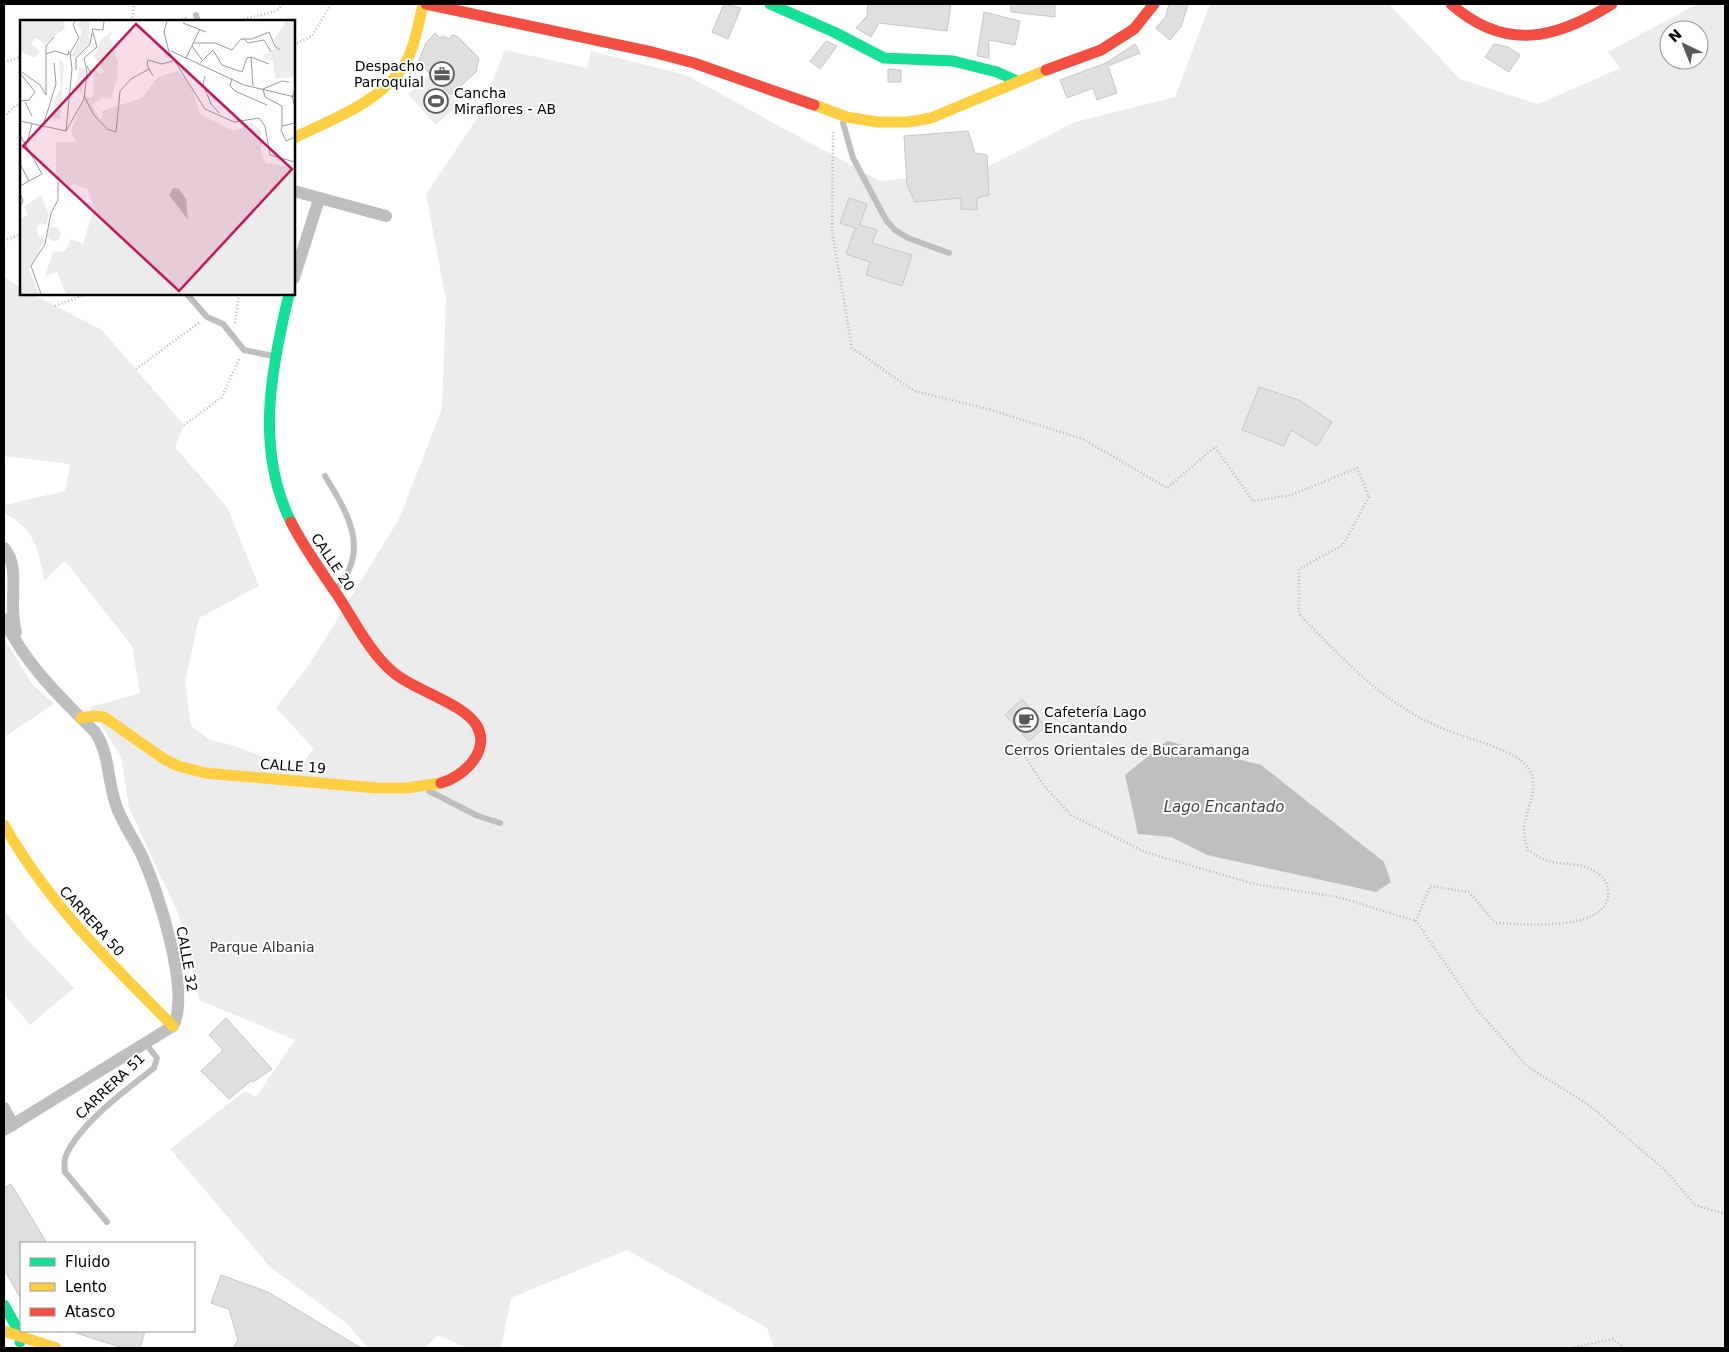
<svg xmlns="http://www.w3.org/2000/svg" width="1729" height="1352" font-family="'DejaVu Sans',sans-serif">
  <rect width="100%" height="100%" fill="#fff"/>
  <g fill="#ececec" fill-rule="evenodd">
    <path d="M1210 4H1389L1460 79 1538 104 1620 68 1608 52 1697 4H1725V1348H774L767 1328 627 1250 511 1298 501 1348H466L438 1335 425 1348H368L346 1323 270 1267 170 1149 245 1091 256 1097 295 1040 199 1000 178 913 129 808 121 757 90 707 140 693 132 646 65 561 44 581C39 550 34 528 4 513V505L65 491 70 464 4 456V277L21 288V294H32L102 330 184 425 175 447 227 507 259 586 199 618 185 682 191 726 210 740 235 746 296 770 314 749 276 708 305 670 329 633 399 519 442 409 446 300 426 194 476 120 505 50 587 68 591 51 686 75 880 181 979 171 1075 122 1175 97ZM1669 30H1699V60H1669Z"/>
    <polygon points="431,73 459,104 436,125 408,94"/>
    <polygon points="4,638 32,684 54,704 4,737"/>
    <polygon points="4,910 24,936 74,988 30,1025 4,994"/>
  </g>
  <polygon fill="#bfbfbf" points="1167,741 1261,765 1384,862 1391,882 1376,892 1207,855 1171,837 1138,834 1125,775"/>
  <g fill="#dfdfdf" stroke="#c7c7c7">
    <polygon points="724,4 741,8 728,39 712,32"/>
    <polygon points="868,4 951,4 947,31 879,23 871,37 856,28 867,16"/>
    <polygon points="1011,4 1055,4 1055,17 1011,12"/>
    <polygon points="1169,4 1188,4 1181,27 1170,40 1156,28 1166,16"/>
    <polygon points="984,12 1020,21 1015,45 989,40 989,58 977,56"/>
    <polygon points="435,33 440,38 443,36 449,39 452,35 457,36 479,58 476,72 451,95 418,62 426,43"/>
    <polygon points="826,41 837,46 820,69 810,61"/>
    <polygon points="1135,44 1140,53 1108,66 1117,93 1097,100 1093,88 1067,98 1060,80 1106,63"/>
    <polygon points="1494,44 1508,47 1520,55 1509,72 1485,57"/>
    <polygon points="888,69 901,70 901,82 888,82"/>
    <polygon points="968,131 975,153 987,155 989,195 977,198 977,210 961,209 961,198 915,202 907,185 904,136"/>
    <polygon points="849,198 867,204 860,225 877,230 872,243 912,255 902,286 866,275 870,262 846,254 855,228 840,223"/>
    <polygon points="1259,387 1299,400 1332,422 1317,446 1291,430 1284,446 1242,430"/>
    <polygon points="1022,699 1046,726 1029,741 1005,715"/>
    <polygon points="226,1018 272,1069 253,1082 251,1081 229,1099 201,1071 223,1050 209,1035"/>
    <polygon points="11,1184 47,1243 21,1243 21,1299 4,1269 4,1188"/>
    <polygon points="221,1275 268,1292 361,1348 233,1348 238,1340 229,1309 211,1303"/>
    <polygon points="77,1331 145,1331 140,1348 123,1348 76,1333"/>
  </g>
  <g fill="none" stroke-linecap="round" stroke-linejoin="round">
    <g stroke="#b9b9b9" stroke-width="2.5" stroke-dasharray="1 2.5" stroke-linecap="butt">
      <polyline points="132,21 134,4"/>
      <polyline points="175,21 187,18"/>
      <polyline points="237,21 276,11 283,4"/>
      <polyline points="294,45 312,36 331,4"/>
      <polyline points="4,62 21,57"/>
      <polyline points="4,117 16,105 21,105"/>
      <path d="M833 132 832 231 852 348 914 391 988 409 1083 439 1167 488 1215 447 1253 501 1291 495 1357 468 1369 497 1343 545 1299 569V614C1343 659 1386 707 1447 730 1468 739 1516 749 1529 769 1541 787 1524 812 1524 831 1524 837 1526 844 1528 850 1532 852 1536 856 1541 858 1561 868 1584 859 1602 877 1608 883 1609 891 1608 898 1601 932 1521 924 1495 923L1469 892 1430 886 1416 921 1478 1011 1528 1067 1589 1105 1665 1170 1695 1205 1725 1214"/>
      <polyline points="4,241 21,234"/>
      <polyline points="55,306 87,294"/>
      <polyline points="235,323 239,294"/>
      <polyline points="136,369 200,322"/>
      <polyline points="184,425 222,397 239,359"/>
      <polyline points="1018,745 1044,786 1071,815 1145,852 1254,884 1338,897 1416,921"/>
      <polyline points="1571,1348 1613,1339 1624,1348"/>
    </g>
    <g stroke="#bebebe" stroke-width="6">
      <polyline points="196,15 198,21"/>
      <polyline points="843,123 853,158 886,220 895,230 908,238 949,253"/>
      <polyline points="187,294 207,317 223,324 244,350 273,356"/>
      <path d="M325 476C349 515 371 552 335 590"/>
      <polyline points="429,791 478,816 500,823"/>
      <path d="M107 1222 65 1172C64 1166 64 1159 67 1153 83 1121 126 1090 154 1068L157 1058 146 1044"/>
    </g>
    <g stroke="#bebebe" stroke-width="12">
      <polyline points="294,191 386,216"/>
      <polyline points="294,278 319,199"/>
      <path d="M4 548C22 568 7 604 16 632"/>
      <path d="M4 619C25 664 60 697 95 732 110 754 107 780 116 805 122 823 134 839 142 856 158 890 191 993 173 1026L4 1130"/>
      <polyline points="4,1108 13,1125"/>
    </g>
    <g stroke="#16e098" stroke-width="11">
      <polyline points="770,4 834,32 884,58 953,61 997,72 1017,81"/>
      <path d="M289 294C271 369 255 450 291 522"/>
      <polyline points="4,1305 22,1337 20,1342"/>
    </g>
    <g stroke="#ffcf43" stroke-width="11">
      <polyline points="814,105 847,117 877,122 908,122 931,118 1046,70"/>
      <path d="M294 138C334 118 388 100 409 56 416 40 419 22 423 4"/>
      <polyline points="81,718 93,716 104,717 164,759 178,766 205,773 377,788 406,788 441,783"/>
      <path d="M4 825C48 903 110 963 173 1026"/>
      <polyline points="4,1331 56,1348"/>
    </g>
    <g stroke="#f24e42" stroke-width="11">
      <polyline points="426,4 652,52 694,63 814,105"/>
      <path d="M1451 4C1505 52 1556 39 1612 4"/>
      <polyline points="1046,70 1101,50 1134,29 1154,4"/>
      <path d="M291 522C304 548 322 572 338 596 355 622 370 653 394 673 414 690 465 704 477 726 491 751 463 777 441 783"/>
    </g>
  </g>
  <defs>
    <g id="office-ring" transform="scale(1.25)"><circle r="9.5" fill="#fff" stroke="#595959" stroke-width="1.5"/><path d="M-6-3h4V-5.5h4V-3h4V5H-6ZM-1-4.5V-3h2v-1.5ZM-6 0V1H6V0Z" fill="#595959"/></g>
    <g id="stadium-ring" transform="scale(1.25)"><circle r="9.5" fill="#fff" stroke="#595959" stroke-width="1.5"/><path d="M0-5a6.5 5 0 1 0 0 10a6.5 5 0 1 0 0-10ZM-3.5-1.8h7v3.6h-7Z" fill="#595959"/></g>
    <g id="cafe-ring" transform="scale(1.25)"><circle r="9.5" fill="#fff" stroke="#595959" stroke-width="1.5"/><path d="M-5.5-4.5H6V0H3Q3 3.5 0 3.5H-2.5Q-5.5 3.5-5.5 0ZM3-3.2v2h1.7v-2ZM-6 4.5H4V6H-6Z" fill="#595959"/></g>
  </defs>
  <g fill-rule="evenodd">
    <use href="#office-ring" x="442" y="74"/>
    <use href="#stadium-ring" x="436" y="101"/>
    <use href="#cafe-ring" x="1026" y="720"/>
  </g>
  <g text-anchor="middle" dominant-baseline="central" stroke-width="4" stroke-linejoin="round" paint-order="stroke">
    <g font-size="14" fill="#000" stroke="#fff" text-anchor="start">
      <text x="424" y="66" text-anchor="end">Despacho<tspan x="424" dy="16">Parroquial</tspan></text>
      <text x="454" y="93">Cancha<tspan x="454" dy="16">Miraflores - AB</tspan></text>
      <text x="1044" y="712">Cafetería Lago<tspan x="1044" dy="16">Encantando</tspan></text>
    </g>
    <g font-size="14" fill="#000" stroke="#fff">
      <text transform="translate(333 562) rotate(56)">CALLE 20</text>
      <text transform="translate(293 766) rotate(4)">CALLE 19</text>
      <text transform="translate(92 921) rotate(48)">CARRERA 50</text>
      <text transform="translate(187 959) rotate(80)">CALLE 32</text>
      <text transform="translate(110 1086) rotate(-43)">CARRERA 51</text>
    </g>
    <g font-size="14" fill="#333" stroke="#fff">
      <text x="1127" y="750">Cerros Orientales de Bucaramanga</text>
      <text x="262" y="947">Parque Albania</text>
    </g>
    <g font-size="15" font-style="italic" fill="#444" stroke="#fff">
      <text x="1224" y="807">Lago Encantado</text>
    </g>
  </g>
  <g transform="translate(20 20)">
    <rect width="275" height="275" fill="#fff"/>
    <path d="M0 1H44L45 8 25 24 16 18 11 23 20 32 15 38 0 31ZM61 1H69V23L56 36H51L60 19 62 9 57 6ZM266 1H275V57L255 59 253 40H247L243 35 251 33 256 26 254 20ZM94 10 90 17 98 43 97 58 91 79 82 77 73 85 79 98H82V91L122 78 138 57 158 51 172 68 180 94 214 111 231 103 241 110V134L246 143 275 148V274H46L37 252 25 256 33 232 45 231 51 219 63 224 74 188 68 169 54 164 47 169 44 161H36V122H56L51 111 65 75 71 78 74 73 73 49 81 54 84 52 74 36 82 18ZM39 38 44 45 40 99H33L36 76 41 68ZM60 47 66 50 62 72 54 71ZM21 175 28 193 27 205 20 203 17 208 18 216 25 219 9 250 19 274H0V200L8 195 4 187ZM27 214a7 7 0 1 1 14 0a7 7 0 1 1-14 0Z" fill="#ececec"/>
    <path d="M153 168 159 169 166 179 168 200 149 175Z" fill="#bfbfbf"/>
    <path fill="none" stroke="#999" stroke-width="1" d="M147 1 144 12 149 32 185 89 214 102 239 98 245 106 250 135 275 142M163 3 186 12M72 9 83 10 84 1M224 19 228 23 244 20 251 32M173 23H195L212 30 221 19H232L249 12 255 26 260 30M172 26 182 40M151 31 224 65 275 77M26 34 35 31 48 35 49 31M231 37 233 66M231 37 249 44M166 38 180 9M180 43 193 30 202 45 222 52 227 38 231 37M56 50V38L70 24 72 13M2 52 20 65 26 75M0 53 15 72 9 80 0 81M133 56 127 45 128 40 142 44 153 41M185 56 183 64 191 84 199 93M212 58 210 66 215 71 247 85M66 60 71 54 67 46M243 69 245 77 262 86V106M243 69 262 61 269 62M275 70 272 77 275 87M26 75V26L34 17M64 76 74 95 87 109 96 112 100 71 111 59 129 49M5 82 12 96M0 101 46 111M275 103 262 106 261 110 266 121 275 117M23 106 36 64 34 43M46 111 52 49 50 33 59 18 53 5 55 1M46 111 64 79 67 52 64 38 77 27 72 9M0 115 22 154 0 166M0 130 6 126 12 104M0 144 9 161M0 173 3 181 0 187M21 274 11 246 25 224 31 193 38 180V162"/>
    <path fill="#c2185b" fill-opacity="0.15" stroke="#c2185b" stroke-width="2.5" d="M116 4 272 149 159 271 3 126Z"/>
    <rect width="275" height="275" fill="none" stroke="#000" stroke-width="2.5"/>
  </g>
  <rect width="1729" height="1352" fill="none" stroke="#000000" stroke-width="10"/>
  <rect x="20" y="1242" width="175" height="90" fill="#ffffff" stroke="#999999"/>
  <rect x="30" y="1258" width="25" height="8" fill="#16e098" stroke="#999999"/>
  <text x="65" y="1267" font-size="15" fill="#000000">Fluido</text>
  <rect x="30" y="1283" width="25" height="8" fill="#ffcf43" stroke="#999999"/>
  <text x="65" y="1292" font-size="15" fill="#000000">Lento</text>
  <rect x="30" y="1308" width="25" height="8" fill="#f24e42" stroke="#999999"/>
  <text x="65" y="1317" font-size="15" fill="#000000">Atasco</text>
  <g transform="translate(1684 45) rotate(317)"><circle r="24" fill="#ffffff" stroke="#999999"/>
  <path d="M0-4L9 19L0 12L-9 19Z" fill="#595959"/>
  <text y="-8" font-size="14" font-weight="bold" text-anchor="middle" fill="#000000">N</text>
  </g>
</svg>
